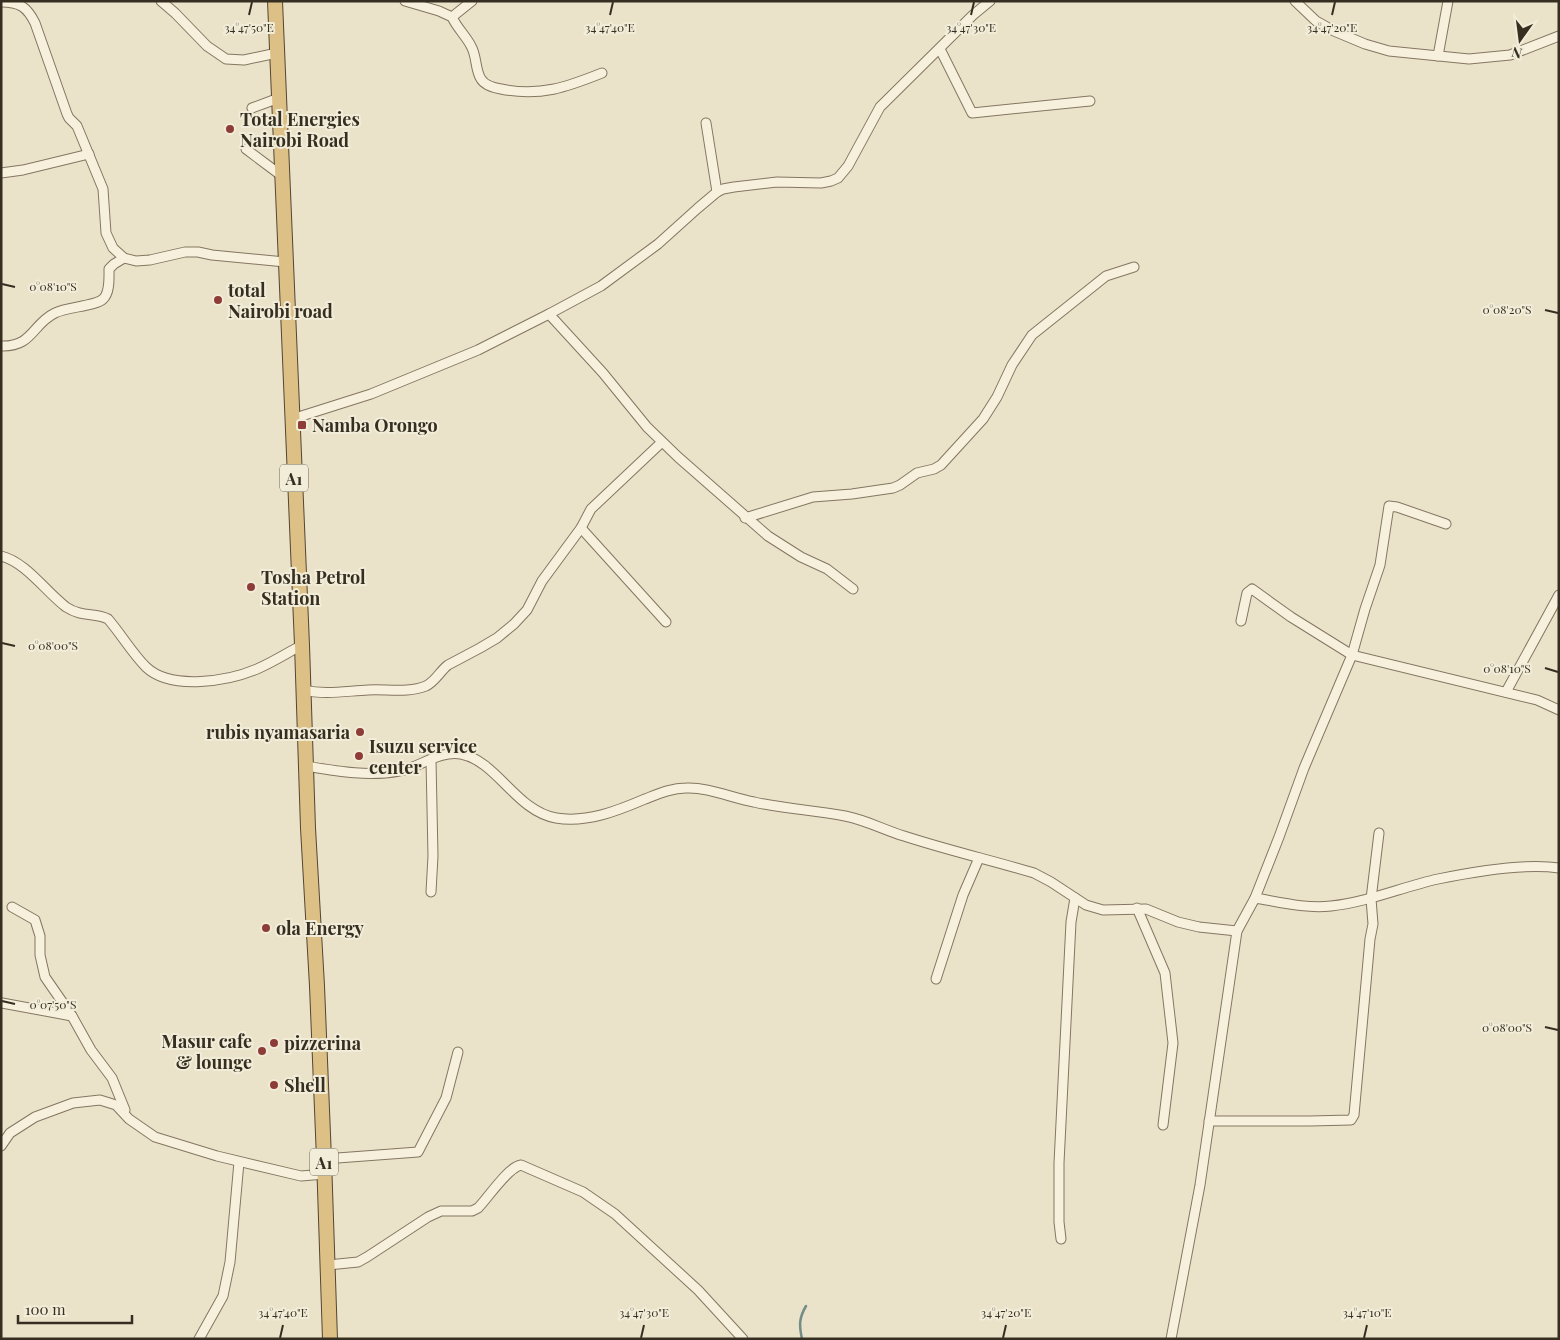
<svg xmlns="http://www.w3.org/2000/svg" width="1560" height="1340" font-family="'Playfair Display',serif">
  <rect width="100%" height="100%" fill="#eae3ca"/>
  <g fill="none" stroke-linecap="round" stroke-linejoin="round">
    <path stroke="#728d88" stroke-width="2.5" d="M802 1339C799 1325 799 1318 806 1306"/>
    <g stroke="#857661" stroke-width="11">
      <g id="minor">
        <polyline points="161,1 175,13 207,46 226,59 244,60 277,53"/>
        <path d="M405 1 439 11 452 17C457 28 466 36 471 46 477 56 475 70 481 79 485 86 495 88 501 89 540 97 567 87 602 73"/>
        <polyline points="1295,1 1316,21 1334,31 1365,44 1389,51 1469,59 1510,55 1559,36"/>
        <path d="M1 2C20 2 27 7 35 23L67 114 69 118 77 126 103 189 106 233 113 248 124 258 136 261 150 260 185 252H198L212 255 285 262"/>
        <polyline points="452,17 472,1"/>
        <polyline points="940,49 972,113 1090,101"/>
        <polyline points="1438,56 1448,1"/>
        <polyline points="252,108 279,98"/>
        <polyline points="706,123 717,192"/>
        <polyline points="246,149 282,176"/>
        <polyline points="1,173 23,170 89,154"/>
        <polyline points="549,314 603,373 647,427 678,457 768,536 801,557 827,569 853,589"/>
        <path d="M1 346C33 347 32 324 55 313 67 307 96 306 103 299 110 293 109 278 109 269L114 264 124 258"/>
        <polyline points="292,419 371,394 478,350 549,314 601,286 658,244 698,208 717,192 723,189 734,187 777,182 821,183 831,181 838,178 848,166 880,107 973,15 990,1"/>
        <polyline points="745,518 813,497 852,494 893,488 900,485 917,473 934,469 941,465 983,419 997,397 1012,365 1032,335 1106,276 1134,267"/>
        <polyline points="581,528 666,622"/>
        <path d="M1 556C26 562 46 592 66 607 83 618 94 612 108 619 121 634 132 653 146 667 171 691 229 681 257 669 273 662 287 653 302 645"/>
        <polyline points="1241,621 1247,593 1252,589 1291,617 1352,655 1537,700 1559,710"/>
        <path d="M303 690C325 695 346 691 368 690 387 689 409 693 426 686 436 681 440 671 448 665L480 648 497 638 514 624 527 610 542 581 581 528 591 509 662 442"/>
        <polyline points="1506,692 1559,595"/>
        <polyline points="431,760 433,856 431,892"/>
        <path d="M306 766C336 771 368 777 399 771 419 768 439 750 461 754 497 761 516 811 556 818 587 823 617 811 645 799 658 794 671 788 686 788 708 787 732 798 754 802 784 809 815 810 845 816 866 820 884 830 904 836 947 850 990 860 1034 873L1051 882 1086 905 1103 910 1146 909 1178 922 1199 927 1237 931"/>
        <path d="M1255 898C1279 902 1306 909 1331 906 1368 902 1402 887 1438 879 1472 872 1525 863 1559 868"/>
        <polyline points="12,907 35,920 40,936 40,955 45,977 72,1016 91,1050 112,1078 125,1110"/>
        <polyline points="1137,908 1165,973 1173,1043 1163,1125"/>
        <polyline points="936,979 963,895 979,858"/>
        <polyline points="2,1003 72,1016"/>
        <polyline points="1209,1121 1310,1121 1351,1120 1354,1115 1370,939 1373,924 1371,899 1379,833"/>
        <polyline points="1,1146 10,1133 35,1117 73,1103 100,1100 116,1105 129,1119 155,1137 217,1156 301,1176 325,1174"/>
        <polyline points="324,1159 418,1152 446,1098 458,1052"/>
        <polyline points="1061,1239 1059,1222 1059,1163 1071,922 1075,898"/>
        <path d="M328 1265 358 1262 367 1257 428 1217 441 1211H472L478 1208C488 1198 508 1167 521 1165L583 1192 615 1214 698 1290 743 1339"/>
        <polyline points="199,1339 223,1296 230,1262 239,1162"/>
        <polyline points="1171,1339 1200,1185 1237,931 1255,898 1279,837 1304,768 1352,655 1365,609 1380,565 1389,506 1397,507 1446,524"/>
      </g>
    </g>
    <g stroke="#544534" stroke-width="16">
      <polyline id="trunk" points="275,1 302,645 308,828 317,986 324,1159 330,1339"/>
    </g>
    <use href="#minor" stroke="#f6f0dd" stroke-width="9"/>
    <use href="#trunk" stroke="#dcc086" stroke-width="14"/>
  </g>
  <path fill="none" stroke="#372e22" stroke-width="2" d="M249 15 252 2M610 15 613 2M971 15 974 2M1332 15 1335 2M2 284 15 287M1545 310 1558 313M2 643 15 646M1545 668 1558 672M2 1001 15 1004M1545 1027 1558 1030M280 1338 283 1325M641 1338 644 1325M1003 1338 1006 1325M1364 1338 1367 1325"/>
  <g fill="#8d3c37" stroke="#f2edd9" stroke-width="2">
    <circle cx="230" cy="129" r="5"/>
    <circle cx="218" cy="300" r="5"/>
    <rect x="297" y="420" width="10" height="10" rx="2.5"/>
    <circle cx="251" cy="587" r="5"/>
    <circle cx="360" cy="732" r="5"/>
    <circle cx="359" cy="756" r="5"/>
    <circle cx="266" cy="928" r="5"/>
    <circle cx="274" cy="1043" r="5"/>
    <circle cx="262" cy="1051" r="5"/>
    <circle cx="274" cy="1085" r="5"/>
  </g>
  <g text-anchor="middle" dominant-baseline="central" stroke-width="4" stroke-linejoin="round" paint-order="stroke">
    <g fill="#f2edd9" stroke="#6f6759" stroke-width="1">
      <rect x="280" y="464.5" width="28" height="27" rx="4"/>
      <rect x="310" y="1148.5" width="28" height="27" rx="4"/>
    </g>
    <g font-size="16" font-weight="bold" fill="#372e22">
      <text x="294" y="478">A1</text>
      <text x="324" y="1162">A1</text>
    </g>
    <g font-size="18" font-weight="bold" fill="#372e22" stroke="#f2edd9" text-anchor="start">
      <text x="240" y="119">Total Energies<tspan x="240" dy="21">Nairobi Road</tspan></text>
      <text x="228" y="290">total<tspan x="228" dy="21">Nairobi road</tspan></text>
      <text x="312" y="425">Namba Orongo</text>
      <text x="261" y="577">Tosha Petrol<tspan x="261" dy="21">Station</tspan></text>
      <text x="350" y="732" text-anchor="end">rubis nyamasaria</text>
      <text x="369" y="746">Isuzu service<tspan x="369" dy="21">center</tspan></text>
      <text x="276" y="928">ola Energy</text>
      <text x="252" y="1041" text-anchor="end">Masur cafe<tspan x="252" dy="21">&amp; lounge</tspan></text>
      <text x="284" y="1043">pizzerina</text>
      <text x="284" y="1085">Shell</text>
    </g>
  </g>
  <g font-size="12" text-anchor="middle" fill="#372e22" stroke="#f2edd9" stroke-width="4" stroke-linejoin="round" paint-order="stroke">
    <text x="249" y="32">34°47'50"E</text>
    <text x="610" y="32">34°47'40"E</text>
    <text x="971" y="32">34°47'30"E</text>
    <text x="1332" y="32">34°47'20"E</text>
    <text x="53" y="291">0°08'10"S</text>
    <text x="1507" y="314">0°08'20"S</text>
    <text x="53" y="650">0°08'00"S</text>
    <text x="1507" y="673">0°08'10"S</text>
    <text x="53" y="1009">0°07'50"S</text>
    <text x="1507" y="1032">0°08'00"S</text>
    <text x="283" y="1317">34°47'40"E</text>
    <text x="644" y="1317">34°47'30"E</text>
    <text x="1006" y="1317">34°47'20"E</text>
    <text x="1367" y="1317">34°47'10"E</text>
  </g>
  <rect width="1560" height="1340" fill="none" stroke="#372e22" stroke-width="5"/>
  <g transform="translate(1520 40) rotate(194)" stroke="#f2edd9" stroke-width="4" paint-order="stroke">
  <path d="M0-4L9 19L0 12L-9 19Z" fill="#372e22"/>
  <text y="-8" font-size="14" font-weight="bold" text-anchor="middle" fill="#372e22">N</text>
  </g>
  <path d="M18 1315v8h114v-8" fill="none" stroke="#372e22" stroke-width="2.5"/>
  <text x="25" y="1315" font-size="15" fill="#372e22" stroke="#f2edd9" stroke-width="4" paint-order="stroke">100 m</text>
</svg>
